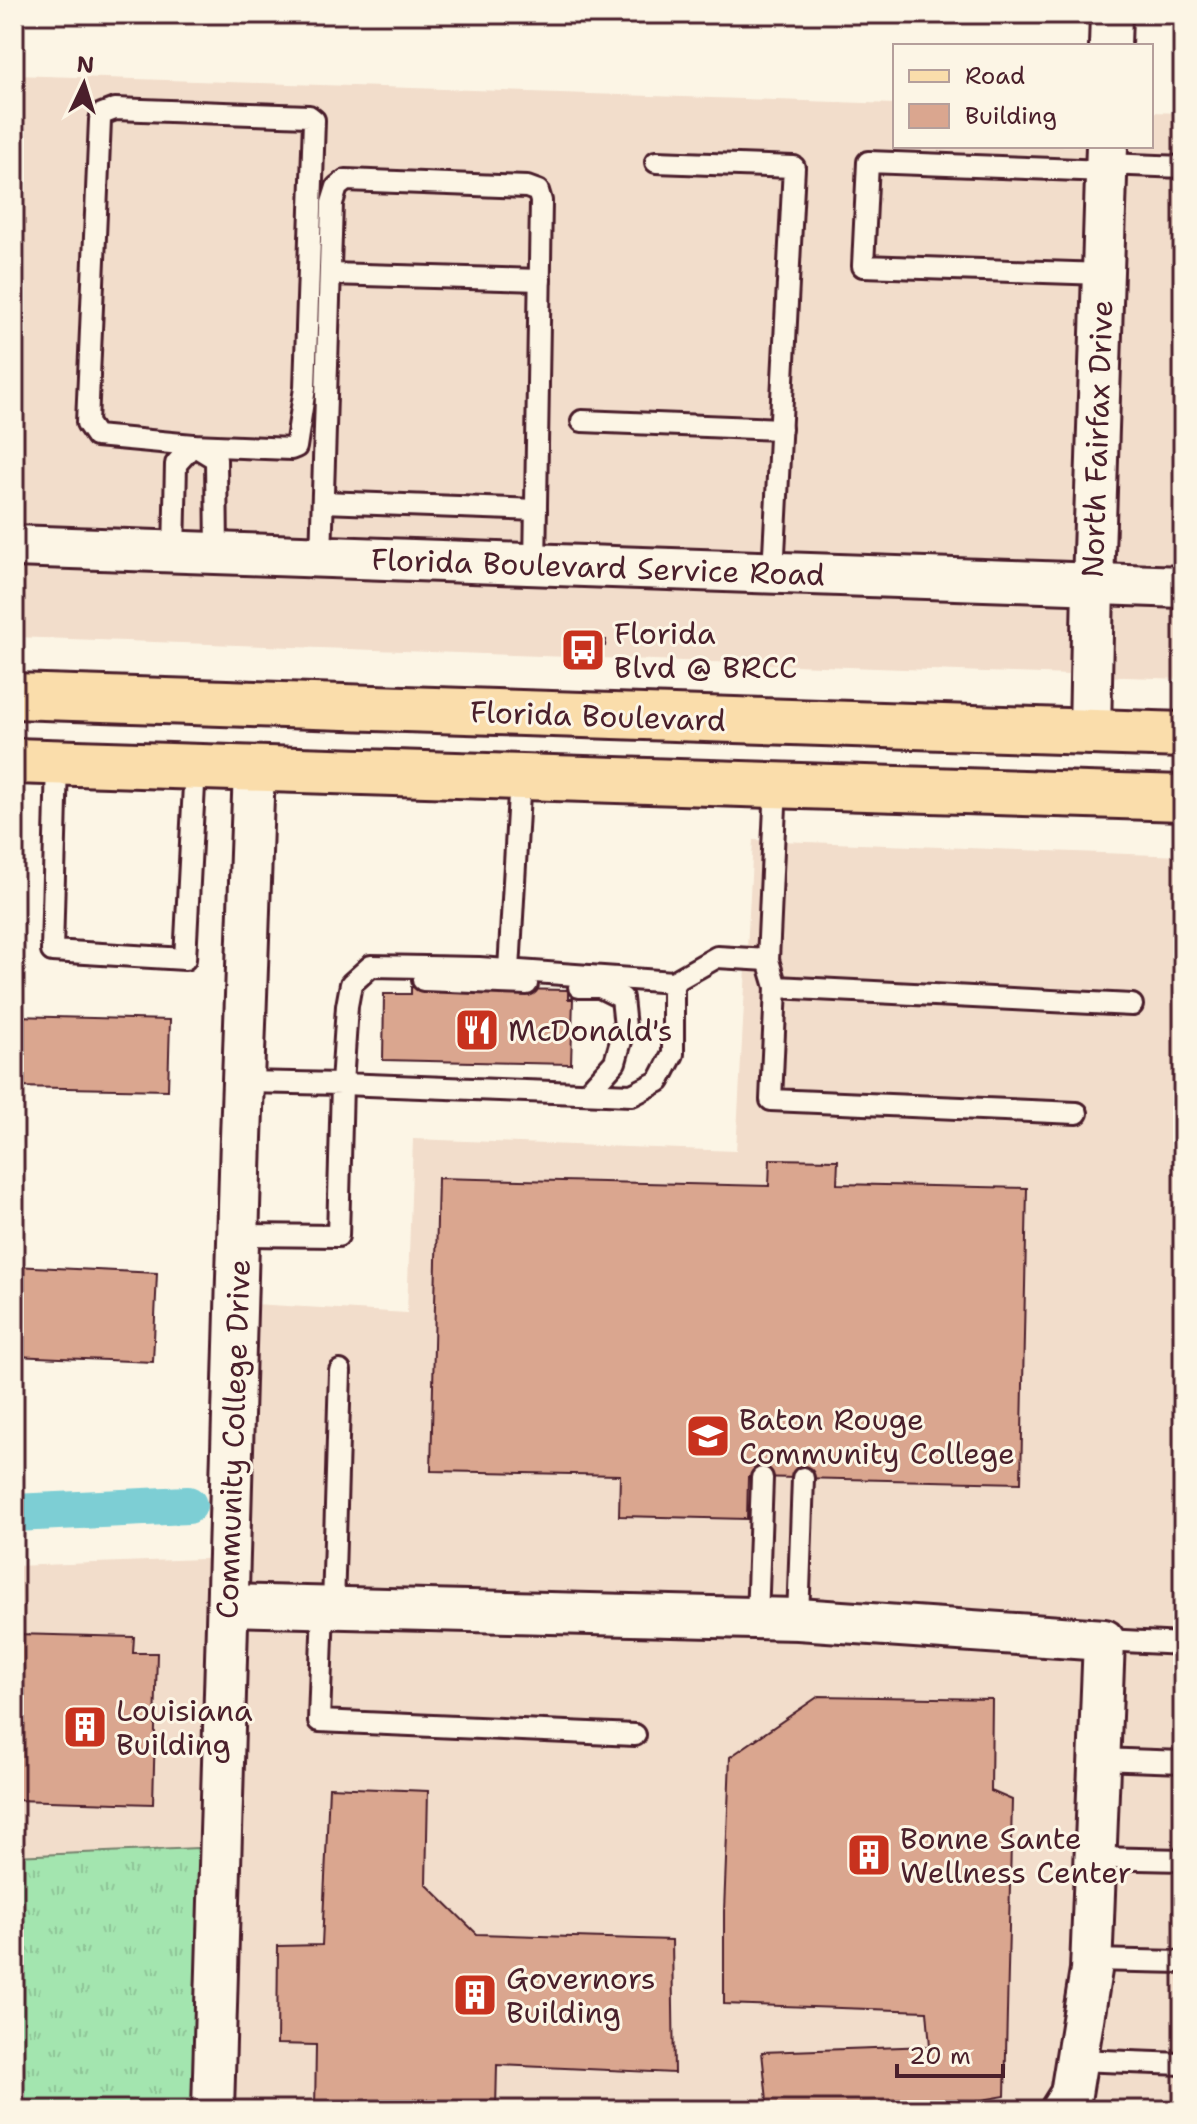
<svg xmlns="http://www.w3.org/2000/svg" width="1197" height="2124" font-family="'Shantell Sans',sans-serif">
  <defs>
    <pattern id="grass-tufts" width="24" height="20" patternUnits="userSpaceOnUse" patternTransform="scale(2)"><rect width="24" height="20" fill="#a3e5af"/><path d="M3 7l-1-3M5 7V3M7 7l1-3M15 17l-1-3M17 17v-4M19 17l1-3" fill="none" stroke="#8ec497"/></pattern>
  </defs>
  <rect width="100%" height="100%" fill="#fcf5e5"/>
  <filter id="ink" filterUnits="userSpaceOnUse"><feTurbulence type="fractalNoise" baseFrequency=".0125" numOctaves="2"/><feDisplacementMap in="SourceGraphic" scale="16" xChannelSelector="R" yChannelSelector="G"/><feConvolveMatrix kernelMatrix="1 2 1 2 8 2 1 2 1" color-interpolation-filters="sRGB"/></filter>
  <g filter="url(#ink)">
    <g fill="#f2ddcb">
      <polygon points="14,75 895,104 895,146 1151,146 1151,112 1183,113 1183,679 14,637"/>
      <polygon points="753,840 1183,856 1183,2110 14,2110 14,1566 229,1558 236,1303 407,1313 413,1139 736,1151"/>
    </g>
    <polygon fill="url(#grass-tufts)" stroke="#76826d" stroke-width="2" points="220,1847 213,2110 14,2110 14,1856"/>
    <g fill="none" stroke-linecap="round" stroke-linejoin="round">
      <polyline stroke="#7dced4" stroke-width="38" points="14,1513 188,1505"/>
    </g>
    <g fill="#daa68f" stroke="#4a1f2b" stroke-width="2">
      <polygon points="566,639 606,640 605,646 566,645"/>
      <polygon points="411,987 568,990 568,999 573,999 571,1064 383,1060 384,994 411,994"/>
      <polygon points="14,1016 170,1020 168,1090 14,1087"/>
      <polygon points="770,1159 838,1160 837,1184 1027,1188 1021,1483 748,1477 747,1519 619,1516 620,1475 431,1471 438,1178 769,1186"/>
      <polygon points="14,1266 157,1273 153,1362 14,1356"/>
      <polygon points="14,1634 134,1637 133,1653 157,1653 153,1804 14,1800"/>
      <polygon points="819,1696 992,1699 991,1791 1012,1800 1005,2096 976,2101 977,2110 768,2110 762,2052 930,2046 927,2011 724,2004 724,1911 730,1757"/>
      <polygon points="329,1787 428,1791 426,1884 477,1934 672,1940 674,2073 497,2065 496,2110 315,2110 316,2045 277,2044 278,1946 322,1945"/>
    </g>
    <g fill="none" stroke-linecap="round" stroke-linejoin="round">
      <g stroke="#4a1f2b" stroke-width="26">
        <g id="lane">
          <polygon points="115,109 309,116 314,120 305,388 296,447 291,449 193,445 96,436 87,423 100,120 102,114"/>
          <polyline points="656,162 794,167 773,573"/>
          <polyline points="1106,164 1183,167"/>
          <polyline points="330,274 540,280"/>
          <polyline points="1103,274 863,266 868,162 1106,171"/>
          <polyline points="582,421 781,429"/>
          <polyline points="323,502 536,510"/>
          <polyline points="174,552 176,464 193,445 216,459 217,553"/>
          <polyline points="321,557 332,203 337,187 346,180 527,187 538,191 541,201 535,565"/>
          <polyline points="57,762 52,951 185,959 195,766"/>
          <polyline points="768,960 776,987 1132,1005"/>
          <polygon points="371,966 479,968 673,982 673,1054 659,1081 632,1095 342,1084 347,1006 351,984"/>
          <polyline points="509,970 520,776"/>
          <polyline points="423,980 527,984"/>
          <polyline points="673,982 717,957 768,960 776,784"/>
          <polyline points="579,987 600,987 622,998 625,1027 615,1062 587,1093"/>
          <polyline points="776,987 771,1100 1077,1113"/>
          <polyline points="239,1235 338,1236 342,1084 243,1082"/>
          <polyline points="323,1607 319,1721 635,1735"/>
          <polyline points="333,1607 340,1371"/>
          <polyline points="757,1619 762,1478"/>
          <polyline points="798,1619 803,1478"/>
          <polyline points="1104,1640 1183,1644"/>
          <polyline points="1099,1759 1183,1762"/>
          <polyline points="1095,1858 1183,1860"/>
          <polyline points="1091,1960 1183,1962"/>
          <polyline points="1076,2060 1183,2064"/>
        </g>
      </g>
      <g stroke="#4a1f2b" stroke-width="46">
        <g id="street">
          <polyline points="1110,46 1111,14"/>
          <polyline points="14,546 1183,587"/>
          <polyline points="1090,732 1093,585 1107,146"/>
          <polyline points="228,1605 798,1619 1104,1640 1091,1970 1071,2094 1061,2110"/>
          <polyline points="213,2110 241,1138 254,768"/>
        </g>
      </g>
      <g stroke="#4a1f2b" stroke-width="50">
        <g id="primary">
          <polyline points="14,696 1183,735"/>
          <polyline points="14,761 1183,798"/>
        </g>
      </g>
      <use href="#lane" stroke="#fcf5e5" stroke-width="20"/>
      <use href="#street" stroke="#fcf5e5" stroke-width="40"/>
      <use href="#primary" stroke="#faddab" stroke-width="44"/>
    </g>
  </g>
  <defs>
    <g id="bus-square" transform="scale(2.3)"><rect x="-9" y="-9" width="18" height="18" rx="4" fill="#c8321e" stroke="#fcf5e5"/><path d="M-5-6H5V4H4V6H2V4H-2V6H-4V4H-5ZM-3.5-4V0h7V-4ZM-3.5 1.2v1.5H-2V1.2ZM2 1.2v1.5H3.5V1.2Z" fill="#fff"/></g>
    <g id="restaurant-square" transform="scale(2.3)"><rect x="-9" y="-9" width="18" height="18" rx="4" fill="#c8321e" stroke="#fcf5e5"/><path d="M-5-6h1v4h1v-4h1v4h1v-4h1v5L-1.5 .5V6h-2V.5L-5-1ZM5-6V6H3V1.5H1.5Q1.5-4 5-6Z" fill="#fff"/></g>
    <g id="university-square" transform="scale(2.3)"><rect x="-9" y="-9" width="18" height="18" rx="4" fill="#c8321e" stroke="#fcf5e5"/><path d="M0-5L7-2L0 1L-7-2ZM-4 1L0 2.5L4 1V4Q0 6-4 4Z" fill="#fff"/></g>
    <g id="building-square" transform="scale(2.3)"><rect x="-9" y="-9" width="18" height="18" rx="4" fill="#c8321e" stroke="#fcf5e5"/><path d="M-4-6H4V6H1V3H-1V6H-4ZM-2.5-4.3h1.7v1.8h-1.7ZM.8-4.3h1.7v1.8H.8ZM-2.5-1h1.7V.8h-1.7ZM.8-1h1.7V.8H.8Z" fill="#fff"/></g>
  </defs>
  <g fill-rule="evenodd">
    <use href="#bus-square" x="583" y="650"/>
    <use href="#restaurant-square" x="477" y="1030"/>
    <use href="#university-square" x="708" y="1436"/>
    <use href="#building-square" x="85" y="1727"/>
    <use href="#building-square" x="869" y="1855"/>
    <use href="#building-square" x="475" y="1995"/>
  </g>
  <g text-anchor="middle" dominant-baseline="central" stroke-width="6" stroke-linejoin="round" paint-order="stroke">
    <g font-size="30" fill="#4a1f2b" stroke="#fcf5e5">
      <text transform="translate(1097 439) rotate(-88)">North Fairfax Drive</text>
      <text transform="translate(598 567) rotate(2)">Florida Boulevard Service Road</text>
      <text transform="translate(598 716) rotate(2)">Florida Boulevard</text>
      <text transform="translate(233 1439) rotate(-88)">Community College Drive</text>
    </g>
    <g font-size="30" fill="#4a1f2b" stroke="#fcf5e5" text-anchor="start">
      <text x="614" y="633">Florida<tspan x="614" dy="34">Blvd @ BRCC</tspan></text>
      <text x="508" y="1030">McDonald's</text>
      <text x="739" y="1419">Baton Rouge<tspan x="739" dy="34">Community College</tspan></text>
      <text x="116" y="1710">Louisiana<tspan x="116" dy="34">Building</tspan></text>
      <text x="900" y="1838">Bonne Sante<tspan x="900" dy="34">Wellness Center</tspan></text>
      <text x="506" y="1978">Governors<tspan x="506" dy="34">Building</tspan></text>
    </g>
  </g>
  <rect width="1197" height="2124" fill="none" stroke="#fcf5e5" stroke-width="48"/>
  <rect x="24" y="24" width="1149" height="2076" fill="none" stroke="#4a1f2b" stroke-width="3" filter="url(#ink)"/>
  <rect x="893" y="44" width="260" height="104" fill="#fcf5e5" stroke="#b59f9b" stroke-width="2"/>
  <rect x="909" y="70" width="40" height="12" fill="#faddab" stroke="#b59f9b" stroke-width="2"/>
  <text x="965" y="84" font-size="24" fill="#4a1f2b">Road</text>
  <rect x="909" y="104" width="40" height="24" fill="#daa68f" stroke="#b59f9b" stroke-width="2"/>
  <text x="965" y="124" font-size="24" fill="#4a1f2b">Building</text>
  <g transform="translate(84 84) rotate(4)" stroke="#fcf5e5" stroke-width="6" paint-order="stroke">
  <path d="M0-6L14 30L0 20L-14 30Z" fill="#4a1f2b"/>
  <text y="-12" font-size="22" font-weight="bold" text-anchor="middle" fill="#4a1f2b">N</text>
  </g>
  <path d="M897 2064v12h106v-12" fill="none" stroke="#4a1f2b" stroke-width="4"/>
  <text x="909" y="2064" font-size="24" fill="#4a1f2b" stroke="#fcf5e5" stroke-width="6" paint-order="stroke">20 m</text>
</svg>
